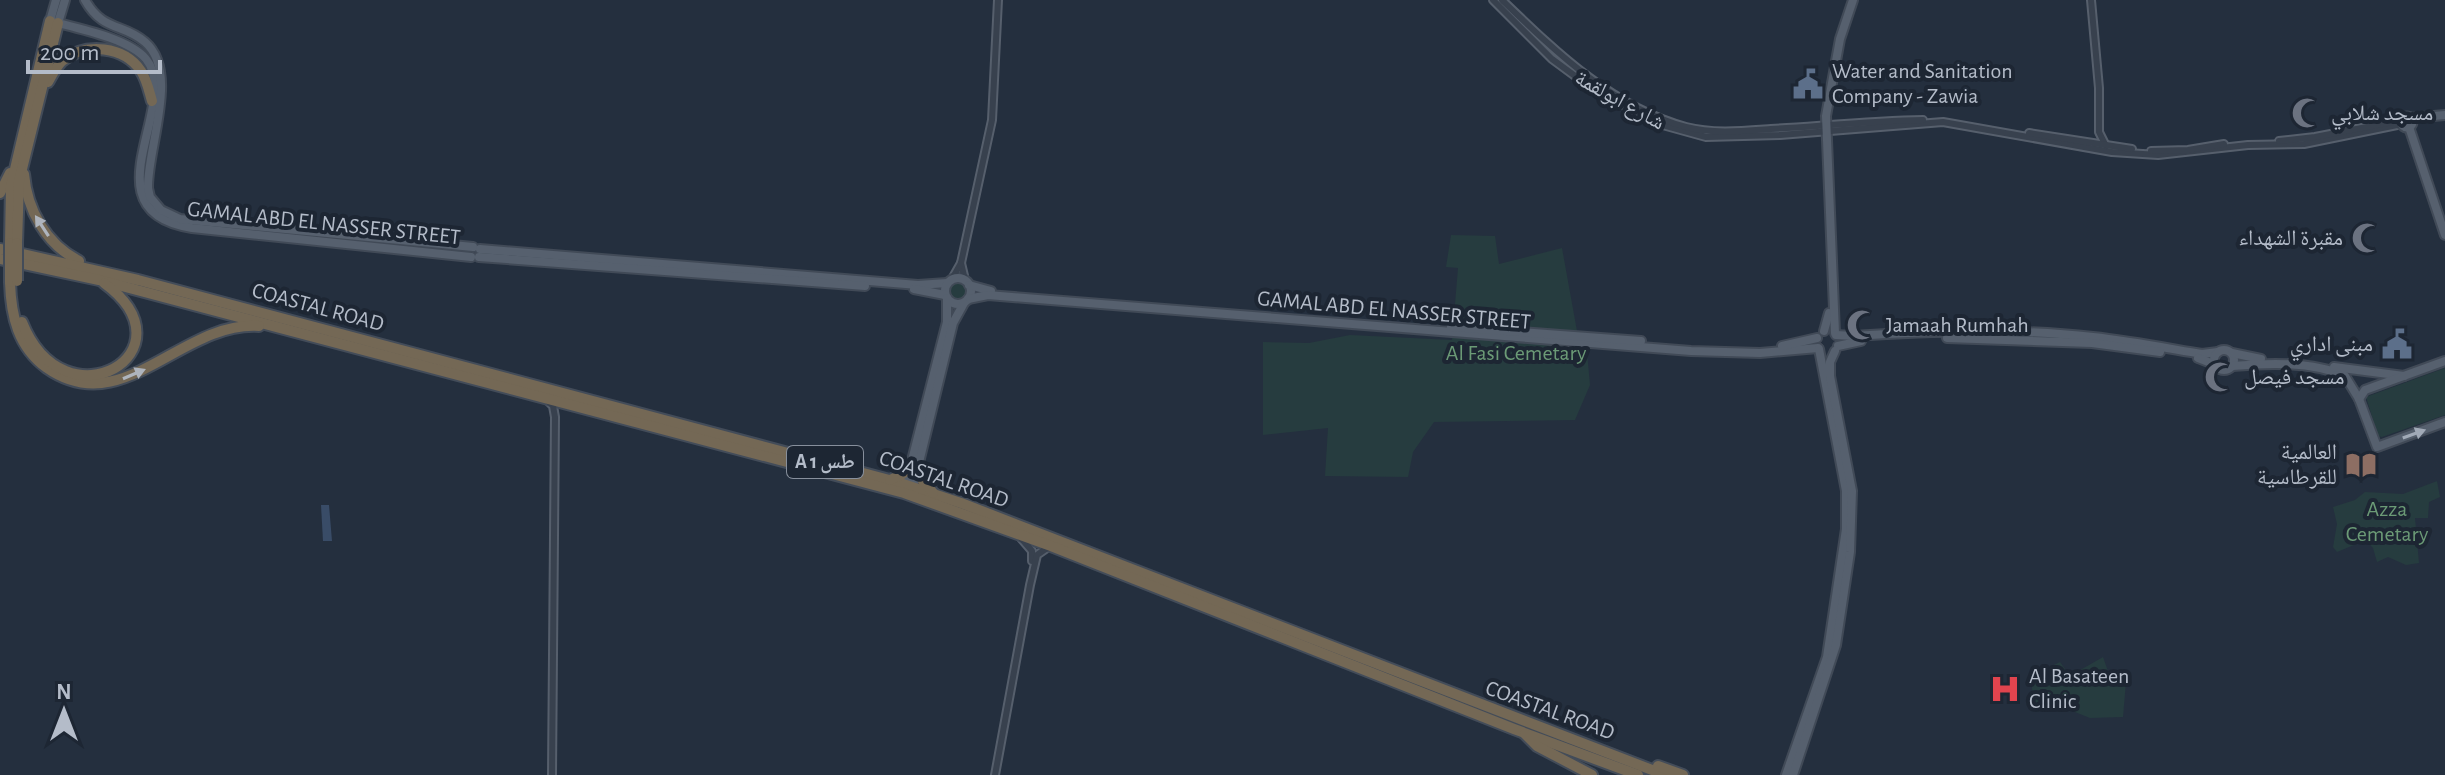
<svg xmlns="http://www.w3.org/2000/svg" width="2445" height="775" font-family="'Alegreya Sans','Noto Naskh Arabic',sans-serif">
  <rect width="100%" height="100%" fill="#242f3e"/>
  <g fill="#263c3f">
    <polygon points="1451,235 1495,236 1499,264 1562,248 1577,331 1587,352 1590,385 1575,420 1434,422 1413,452 1408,477 1325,476 1328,428 1263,435 1263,342 1309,343 1350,335 1452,340 1458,268 1446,267"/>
    <circle cx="958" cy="291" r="11"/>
    <polygon points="2445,368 2445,415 2382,437 2378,436 2366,397"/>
    <polygon points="2437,481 2440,497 2429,502 2428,518 2415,518 2419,563 2406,565 2388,557 2377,562 2373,548 2366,540 2337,552 2333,547 2337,524 2333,507 2355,500 2365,492 2403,494"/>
    <polygon points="2103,657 2109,674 2127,670 2123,717 2090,718 2065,708 2034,712 2031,676 2060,662 2070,676"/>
  </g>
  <polygon fill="#394c67" points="321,505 329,505 332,541 323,541"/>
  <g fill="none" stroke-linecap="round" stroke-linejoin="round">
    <g stroke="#565f6c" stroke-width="10">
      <g id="minor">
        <polyline points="1493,0 1552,59 1594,90 1659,124 1706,137 1780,135 1943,122 2112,152 2158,155 2248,145 2304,144 2402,124"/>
        <path d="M1502 0C1555 51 1612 107 1686 127 1713 134 1743 131 1771 129 1821 126 1872 121 1923 120"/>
        <polyline points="2091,0 2099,88 2099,132 2106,146"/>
        <polyline points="2029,133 2132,149"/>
        <polyline points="2279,141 2315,137 2398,121"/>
        <polyline points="2151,151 2188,150 2224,144"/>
        <polyline points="961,263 965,280"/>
        <polyline points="952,279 961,263 992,120 998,0"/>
        <polyline points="548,401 553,406 555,417 552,775"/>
        <polyline points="1020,537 1032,551 1032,561"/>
        <polyline points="995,775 1030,585 1037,555 1050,546"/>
      </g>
    </g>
    <g stroke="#414a57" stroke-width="12">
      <g id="major">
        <path d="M56 0 50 21C76 28 128 38 146 59 183 104 84 211 192 228L471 257"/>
        <path d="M85 0C103 32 123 23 145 42 180 72 147 148 148 188L150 197 161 210 180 219 473 247"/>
        <polyline points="58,23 65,0"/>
        <circle cx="2407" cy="122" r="5.5"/>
        <polyline points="2411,118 2445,115"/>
        <polyline points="2409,127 2445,235"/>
        <polyline points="480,249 918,285 947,283"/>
        <polyline points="479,257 865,286"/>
        <circle cx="958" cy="291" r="13"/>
        <polyline points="969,285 991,291"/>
        <polyline points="914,289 945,295"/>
        <polyline points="968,299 988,295 1691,351 1760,353 1818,348"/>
        <polyline points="1451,327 1641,341"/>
        <polyline points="1824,331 1829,313"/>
        <polyline points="1835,333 1826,116 1840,39 1853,0"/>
        <path d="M1836 335 1853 336C1932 331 2014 328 2093 337 2130 341 2166 348 2202 354L2218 352"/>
        <polyline points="1947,338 2092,343 2160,352"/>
        <polyline points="1782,346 1817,338"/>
        <polyline points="1838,346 1861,341"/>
        <circle cx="2224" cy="360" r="10"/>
        <polyline points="2232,353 2261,359"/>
        <polyline points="2198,358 2216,365"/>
        <path d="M2232 366C2267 363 2312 361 2345 376L2359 399 2377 447 2445 422"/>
        <polyline points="2334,367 2404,376"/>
        <polyline points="2359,399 2365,390 2445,361"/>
        <polyline points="905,488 947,322 947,298"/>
        <polyline points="912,491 953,323 964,303"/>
        <polyline points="1786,775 1827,657 1846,529 1846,491 1819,349"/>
        <polyline points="1793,775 1836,645 1850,552 1852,491 1830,376 1830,362 1835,351"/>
      </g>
    </g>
    <g stroke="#434c59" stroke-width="14">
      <g id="highway">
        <path d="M48 82C52 75 56 67 62 61 86 42 124 46 141 71 147 80 149 91 152 101"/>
        <path d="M24 174C27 210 46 244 79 261"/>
        <polyline points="0,193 10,173"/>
        <polyline points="10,243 11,186 50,21"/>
        <polyline points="17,243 19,181 58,23"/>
        <polyline points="0,249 138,280 897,482 961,503 1665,775"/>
        <polyline points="0,259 99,280 904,493 1051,546 1514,729 1638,775"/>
        <path d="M10 282C11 316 18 347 47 368 123 421 181 321 259 326"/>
        <path d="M22 322C65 430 197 351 104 283"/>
        <polyline points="919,468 923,481 933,493"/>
        <polyline points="890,480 901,475 911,467"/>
        <polyline points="1525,734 1537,746 1592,775"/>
        <polyline points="1658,766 1683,775"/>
      </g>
    </g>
    <use href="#minor" stroke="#38414e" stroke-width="6"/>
    <use href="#major" stroke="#56606e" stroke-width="8"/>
    <use href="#highway" stroke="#746855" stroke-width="10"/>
    <g stroke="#434c59" stroke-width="14" stroke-linecap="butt">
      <g id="highway-bridge">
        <polyline points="10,243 10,282"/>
        <polyline points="17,243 17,281"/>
      </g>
    </g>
    <use href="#highway-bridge" stroke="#746855" stroke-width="10"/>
  </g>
  <defs><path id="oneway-solid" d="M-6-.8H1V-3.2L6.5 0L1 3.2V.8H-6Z" transform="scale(2)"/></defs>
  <g fill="#aeb4bd">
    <use href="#oneway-solid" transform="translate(42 226) rotate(-123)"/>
    <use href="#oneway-solid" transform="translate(134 374) rotate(-23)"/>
  </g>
  <use fill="#a1aab7" href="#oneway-solid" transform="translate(2414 434) rotate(-20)"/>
  <defs>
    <g id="civic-bare" transform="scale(2.4)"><path d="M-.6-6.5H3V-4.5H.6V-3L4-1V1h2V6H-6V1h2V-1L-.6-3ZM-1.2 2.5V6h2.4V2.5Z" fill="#5c6f8a" stroke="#1d2633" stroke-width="2.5" paint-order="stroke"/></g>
    <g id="mosque-bare" transform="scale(2.4)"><path d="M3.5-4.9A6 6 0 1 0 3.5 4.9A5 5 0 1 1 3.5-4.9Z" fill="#6b7280" stroke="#1d2633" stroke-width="2.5" paint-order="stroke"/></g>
    <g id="library-bare" transform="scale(2.4)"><path d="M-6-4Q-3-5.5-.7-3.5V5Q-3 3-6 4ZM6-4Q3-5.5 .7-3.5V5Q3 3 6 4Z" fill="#8d6e63" stroke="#1d2633" stroke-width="2.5" paint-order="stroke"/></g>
    <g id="hospital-bare" transform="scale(2.4)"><path d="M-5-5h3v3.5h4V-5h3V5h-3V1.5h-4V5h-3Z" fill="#e0444e" stroke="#1d2633" stroke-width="2.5" paint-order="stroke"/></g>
  </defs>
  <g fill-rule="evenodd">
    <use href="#civic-bare" x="1808" y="84"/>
    <use href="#mosque-bare" x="2307" y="113"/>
    <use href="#mosque-bare" x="2367" y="238"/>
    <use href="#mosque-bare" x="1862" y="325"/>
    <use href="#civic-bare" x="2397" y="344"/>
    <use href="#mosque-bare" x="2220" y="377"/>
    <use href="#library-bare" x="2361" y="465"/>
    <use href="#hospital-bare" x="2005" y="689"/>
  </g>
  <g text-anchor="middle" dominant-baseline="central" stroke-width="8" stroke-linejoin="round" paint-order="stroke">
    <rect fill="#1d2633" stroke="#878f9c" stroke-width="2" x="787" y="446" width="76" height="32" rx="6"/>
    <g font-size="20" font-weight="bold" fill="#b4bcc9">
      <text x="825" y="462">A 1 طس</text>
    </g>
    <g font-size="22" fill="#b4bcc9" stroke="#1d2633" text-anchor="start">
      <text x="1832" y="71">Water and Sanitation<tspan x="1832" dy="25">Company - Zawia</tspan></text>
      <text x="2331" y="113">مسجد شلابي</text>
      <text x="2343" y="238" text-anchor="end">مقبرة الشهداء</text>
      <text x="1886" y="325">Jamaah Rumhah</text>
      <text x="2373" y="344" text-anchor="end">مبنى اداري</text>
      <text x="2244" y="377">مسجد فيصل</text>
      <text x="2337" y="452" text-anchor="end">العالمية<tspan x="2337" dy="25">للقرطاسية</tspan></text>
      <text x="2029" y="676">Al Basateen<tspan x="2029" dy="25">Clinic</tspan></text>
    </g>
    <g font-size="22" fill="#b4bcc9" stroke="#1d2633">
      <text transform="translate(1620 100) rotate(29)">شارع ابولقمة</text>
      <text transform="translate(324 223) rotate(6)">GAMAL ABD EL NASSER STREET</text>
      <text transform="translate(318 307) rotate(15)">COASTAL ROAD</text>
      <text transform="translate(1394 310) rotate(5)">GAMAL ABD EL NASSER STREET</text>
      <text transform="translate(944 479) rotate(19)">COASTAL ROAD</text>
      <text transform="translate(1550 710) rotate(20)">COASTAL ROAD</text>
    </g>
    <g font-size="22" fill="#6b9a76" stroke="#1d2633">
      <text x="1516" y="353">Al Fasi Cemetary</text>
      <text x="2387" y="509">Azza<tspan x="2387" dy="25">Cemetary</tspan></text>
    </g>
  </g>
  <g transform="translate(64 711)" stroke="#1d2633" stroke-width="6" paint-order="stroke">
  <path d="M0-6L14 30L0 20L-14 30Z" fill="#b4bcc9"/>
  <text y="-12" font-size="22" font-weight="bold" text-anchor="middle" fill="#b4bcc9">N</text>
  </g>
  <path d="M28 60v12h132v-12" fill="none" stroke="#b4bcc9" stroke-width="4"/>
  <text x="40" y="60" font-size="24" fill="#b4bcc9" stroke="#1d2633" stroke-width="6" paint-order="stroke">200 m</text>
</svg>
